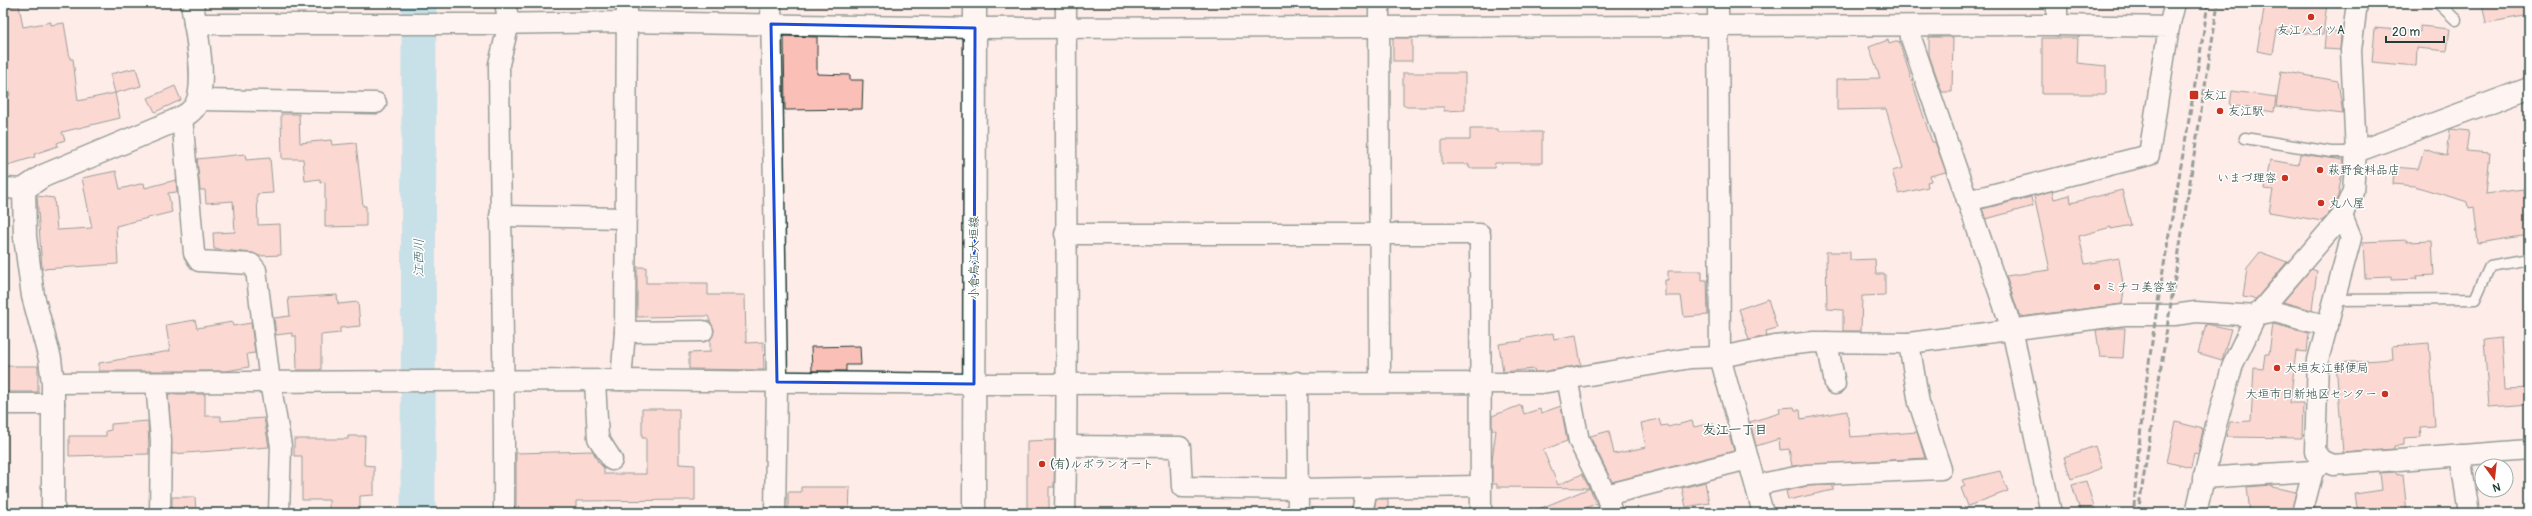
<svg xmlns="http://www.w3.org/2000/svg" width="2532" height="516" font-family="Pangolin,'Klee One',sans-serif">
  <rect width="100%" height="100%" fill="#feece9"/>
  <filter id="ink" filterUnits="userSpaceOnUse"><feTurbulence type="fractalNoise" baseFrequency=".025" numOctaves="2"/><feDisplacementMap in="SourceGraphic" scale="8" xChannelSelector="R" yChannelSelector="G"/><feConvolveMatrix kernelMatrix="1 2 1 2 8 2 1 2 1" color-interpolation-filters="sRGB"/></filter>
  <g filter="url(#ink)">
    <rect fill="#fddeda" x="1280" y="3" width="86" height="16"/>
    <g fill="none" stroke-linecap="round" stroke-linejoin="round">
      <polyline stroke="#88d3e8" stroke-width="35" points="418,513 419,3"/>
    </g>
    <g fill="#fabfb7" stroke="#1f3d34">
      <polygon points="2265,3 2327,3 2323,35 2277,30 2273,54 2257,51"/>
      <polygon points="2482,3 2529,3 2529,15 2486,23"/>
      <polygon points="19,5 23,27 51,22 51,25 64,23 70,59 73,59 78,101 115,93 120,118 62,132 65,140 57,143 58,146 34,154 35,157 8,165 3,146 3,97 10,95 3,55 3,8"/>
      <polygon points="2420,26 2450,29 2447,51 2417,48 2416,66 2372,62 2375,28 2420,32"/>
      <polygon points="2326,30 2341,32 2340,50 2324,49"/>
      <polygon points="784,36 817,37 817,74 850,75 850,80 863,80 862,109 785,110"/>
      <polygon points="1929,37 1953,37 1952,92 1942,92 1929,55"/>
      <rect x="1393" y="38" width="19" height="23"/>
      <polygon points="2042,38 2078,38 2077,63 2106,66 2106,94 2042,94"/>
      <polygon points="1888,40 1889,44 1899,41 1932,142 1935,142 1946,172 1930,176 1931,181 1927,182 1928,187 1899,194 1892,171 1903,168 1886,109 1837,110 1837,79 1880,78 1869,47"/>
      <polygon points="136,68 141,86 115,93 110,74"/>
      <polygon points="2281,71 2338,81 2343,114 2276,106"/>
      <polygon points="1403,73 1465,73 1465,110 1444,111 1444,107 1407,107 1403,105"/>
      <polygon points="175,86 181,100 155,112 148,98"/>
      <polygon points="2232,91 2276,97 2274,112 2230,105"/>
      <polygon points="281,114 299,114 300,143 331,140 332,145 356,143 363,206 366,206 366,226 325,227 325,182 320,183 320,179 305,181 303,159 282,159"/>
      <polygon points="1470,129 1497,129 1497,132 1542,132 1542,163 1495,163 1494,168 1469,168 1469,164 1442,164 1442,140 1470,140"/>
      <polygon points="2450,129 2469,131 2466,151 2490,153 2486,194 2523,189 2524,198 2529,197 2529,235 2478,243 2474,207 2469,208 2468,202 2414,186 2393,184 2394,167 2418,169 2424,149 2447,156"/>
      <polygon points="245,154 246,160 270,158 273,193 257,194 258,225 280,224 281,255 259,256 252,253 214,249 213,233 235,232 233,201 206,203 205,190 200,190 197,159"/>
      <polygon points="2300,154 2344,160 2338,196 2332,210 2322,221 2269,212 2273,190 2265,189 2270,160 2298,165"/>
      <polygon points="116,171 120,189 144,183 145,188 176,180 177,192 168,193 172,212 116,226 118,264 42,269 37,196 54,198 57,230 92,228 82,178"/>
      <polygon points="2122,190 2131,225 2111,229 2111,227 2079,236 2085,264 2119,258 2124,290 2122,304 2020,317 2006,276 2050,270 2034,196 2052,191 2054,199 2070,195 2071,203"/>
      <polygon points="2031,197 2033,206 1986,219 1982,209"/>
      <polygon points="2407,240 2407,242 2432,241 2434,275 2417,276 2418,279 2392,280 2392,277 2365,278 2363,242"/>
      <polygon points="1826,252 1850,252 1850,260 1875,259 1876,274 1885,274 1885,295 1862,296 1861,331 1843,331 1843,310 1827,309"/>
      <polygon points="2260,252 2287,262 2256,299 2243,297 2247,268"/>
      <polygon points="637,267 646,267 646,283 708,283 708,295 745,295 746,343 763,342 764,370 689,369 689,353 710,352 710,340 714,330 708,316 637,317"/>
      <polygon points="2311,269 2317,271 2312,310 2283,302"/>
      <polygon points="1668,271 1702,271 1702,280 1707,280 1708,315 1684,317 1681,296 1665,296 1665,280 1668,280"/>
      <polygon points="337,295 338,304 358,302 360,326 340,328 340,333 321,335 321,370 297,370 296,336 292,336 292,333 276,335 274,318 290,316 288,298"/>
      <polygon points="1768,299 1777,328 1766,331 1767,336 1749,340 1739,309"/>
      <polygon points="195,320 197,328 232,322 233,326 251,323 255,353 247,354 249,367 226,371 99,371 99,363 170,351 166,325"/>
      <polygon points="2206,324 2231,329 2222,360 2198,353"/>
      <polygon points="2273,324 2309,333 2307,352 2296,351 2290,403 2303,403 2302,438 2226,437 2230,422 2251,421 2254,368 2263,369 2265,354 2269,354"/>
      <polygon points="2117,328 2125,328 2123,358 2100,357 2096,330"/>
      <polygon points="1553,333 1554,339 1576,335 1581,365 1541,372 1535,372 1534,369 1503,372 1499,344 1522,341 1522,339"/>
      <polygon points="2501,338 2504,389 2529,388 2529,404 2489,407 2484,340"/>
      <polygon points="2429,343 2435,426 2420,427 2421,437 2404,438 2404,445 2394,446 2394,449 2343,453 2336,363 2393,359 2392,346"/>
      <polygon points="860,346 861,365 846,365 846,371 812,371 811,347"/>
      <rect x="3" y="366" width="35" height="26"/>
      <polygon points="168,394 205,394 205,416 221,416 221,421 264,418 269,447 172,454"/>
      <polygon points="1521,405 1524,414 1540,409 1541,413 1561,406 1567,441 1543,450 1558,485 1582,474 1595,499 1597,503 1574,513 1529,513 1590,488 1497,487 1497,484 1492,484 1492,460 1496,430 1492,430 1492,416"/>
      <polygon points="1794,407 1795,410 1800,410 1801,419 1847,411 1850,437 1917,432 1925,458 1792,466 1789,449 1780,450 1779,439 1756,446 1750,422 1780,413 1779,408"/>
      <polygon points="642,409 679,409 679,464 695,465 695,500 576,501 576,513 516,513 516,453 593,451 598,462 604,468 604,474 646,474 646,438 642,438"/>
      <polygon points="1659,419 1661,426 1667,425 1668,427 1692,421 1694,427 1713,423 1716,435 1728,431 1734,451 1612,482 1590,436 1609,431 1614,454 1646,447 1641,423"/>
      <polygon points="148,421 149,454 69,456 69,436 106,436 106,431 111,430 111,424"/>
      <polygon points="2176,422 2203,429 2198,454 2194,453 2191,468 2167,462"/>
      <polygon points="348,436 365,436 364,465 374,466 374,495 360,496 360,513 329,513 329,500 302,500 302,456 294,456 294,439 348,439"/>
      <polygon points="1055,440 1054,487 1049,487 1049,513 1027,513 1027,441"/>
      <polygon points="2095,446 2102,468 2071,479 2064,457"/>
      <polygon points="2000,471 2008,491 1968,506 1961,488 1965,486 1962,480"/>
      <polygon points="2396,472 2397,475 2403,474 2407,513 2358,513 2355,494 2382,490 2380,473"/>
      <polygon points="2086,481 2096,513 2081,513 2072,485"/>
      <polygon points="1705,482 1709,503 1686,507 1682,488"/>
      <polygon points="1833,485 1833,490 1788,500 1786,491 1807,486"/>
      <polygon points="2272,485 2272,487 2296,492 2291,513 2250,513 2247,487"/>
      <polygon points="801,487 850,487 849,513 788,513 788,492 801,492"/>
      <polygon points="172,497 195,497 196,513 172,513"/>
      <polygon points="1376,499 1388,499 1388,513 1374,513"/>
    </g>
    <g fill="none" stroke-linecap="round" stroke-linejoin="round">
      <g stroke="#1f3d34" stroke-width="13">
        <g id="service">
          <polyline points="2438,3 2456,20"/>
          <polyline points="2245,138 2331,152 2356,152"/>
          <polyline points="2335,300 2475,299 2490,266 2529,259"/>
        </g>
      </g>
      <g stroke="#1f3d34" stroke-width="23">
        <g id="minor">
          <polyline points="771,3 777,382 775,513"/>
          <polyline points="1379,3 1380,381"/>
          <polyline points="1718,3 1720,357 1763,513"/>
          <polyline points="194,24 494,24 627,22 975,28 2057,25 2057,3"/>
          <polyline points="1910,26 1911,38 2012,329 2051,513"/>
          <polyline points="2169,27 2175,3"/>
          <polyline points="199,100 376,103"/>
          <polyline points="182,117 194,253 199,261 251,264 256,270 270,382 281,446 279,513"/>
          <polyline points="2356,152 2529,88"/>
          <polyline points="3,188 24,189"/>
          <polyline points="1967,201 2149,155 2169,27 2057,25"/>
          <polyline points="500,216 626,218"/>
          <polyline points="2342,216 2351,238 2318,360 2315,451 2322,460 2333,465 2529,450"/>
          <polyline points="1065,234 1480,234 1481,513"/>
          <polyline points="625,332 627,3"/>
          <polyline points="1827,342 1835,384"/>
          <polyline points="1567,378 1579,441 1606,495 1748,459"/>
          <polyline points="621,380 625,332 703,331"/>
          <polyline points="595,381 598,438 612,460"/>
          <polyline points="1297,382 1298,513"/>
          <polyline points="53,383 621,380 974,384 1542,383 1691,358 1720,357 1775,346 1814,342 1909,343 2124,315 2174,315 2196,312 2256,316 2275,312 2328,326"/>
          <polyline points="156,383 161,440 160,513"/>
          <polyline points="3,404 54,404"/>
          <polyline points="1066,446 1180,447 1182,487 1298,489 1481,486"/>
          <polyline points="2460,455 2469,513"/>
          <polyline points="2203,478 2313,471"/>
          <polyline points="1756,485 1806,475 1941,469 1919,403 1909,343"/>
          <polyline points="1606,495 1612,513"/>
          <path d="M504 513C505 363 500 214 499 64L509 23 505 3"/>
          <path d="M1065 513C1069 343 1065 173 1066 3"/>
          <polyline points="1362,513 1367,488"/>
          <polyline points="2196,513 2216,425 2233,364 2256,316 2342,216 2353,191 2356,152 2351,50 2357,3"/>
          <polyline points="2302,513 2313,471 2321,462"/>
        </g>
      </g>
      <g stroke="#1f3d34" stroke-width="25">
        <path id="tertiary" d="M53 513V383L50 359 33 296 25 237 24 189 43 176 172 122C178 119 186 116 191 111 211 94 195 27 192 3"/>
      </g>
      <g stroke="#1f3d34" stroke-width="25">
        <polyline id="secondary" points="974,513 975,3"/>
      </g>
      <use href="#service" stroke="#fff" stroke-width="10"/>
      <use href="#minor" stroke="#fff" stroke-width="20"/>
      <use href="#tertiary" stroke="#fff" stroke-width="22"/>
      <use href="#secondary" stroke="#fff" stroke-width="22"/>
      <g stroke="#1f3d34" stroke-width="3" stroke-dasharray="6 3" stroke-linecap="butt">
        <path d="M2134 507C2145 338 2183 170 2208 3"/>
        <polyline points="2138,513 2218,3"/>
      </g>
    </g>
  </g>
  <path d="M0 0H2532V516H0ZM771 24 975 28 974 384 777 382Z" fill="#feece9" fill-opacity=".55" fill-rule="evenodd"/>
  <path fill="none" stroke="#1d4ed8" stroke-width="3" stroke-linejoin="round" d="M771 24 975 28 974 384 777 382Z"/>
  <g fill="#c8321e" stroke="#fff" stroke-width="1.5">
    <circle cx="2311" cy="17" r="4"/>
    <rect x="2189" y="90" width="10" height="10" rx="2"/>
    <circle cx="2220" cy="111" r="4"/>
    <circle cx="2320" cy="170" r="4"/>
    <circle cx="2285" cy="178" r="4"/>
    <circle cx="2321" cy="203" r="4"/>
    <circle cx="2097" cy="287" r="4"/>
    <circle cx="2277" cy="368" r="4"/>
    <circle cx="2385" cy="394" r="4"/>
    <circle cx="1042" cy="464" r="4"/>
  </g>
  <g text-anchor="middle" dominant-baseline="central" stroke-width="3" stroke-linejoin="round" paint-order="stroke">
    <g font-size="12" fill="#1f3d34" stroke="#fff" text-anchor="start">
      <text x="2311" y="30" text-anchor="middle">友江ハイツA</text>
      <text x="2203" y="95">友江</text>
      <text x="2228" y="111">友江駅</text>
      <text x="2328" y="170">萩野食料品店</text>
      <text x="2277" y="178" text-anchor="end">いまづ理容</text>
      <text x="2329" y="203">丸八屋</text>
      <text x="2105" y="287">ミチコ美容室</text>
      <text x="2285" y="368">大垣友江郵便局</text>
      <text x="2377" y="394" text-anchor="end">大垣市日新地区センター</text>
      <text x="1050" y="464">(有)ルボランオート</text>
    </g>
    <g font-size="12" fill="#1f3d34" stroke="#fff">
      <text transform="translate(974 258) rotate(-90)">小倉烏江大垣線</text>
    </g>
    <g font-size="13" font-style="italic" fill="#396261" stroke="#fff">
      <text transform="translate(419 258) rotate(-90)">江西川</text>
    </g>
    <g font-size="13" font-weight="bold" fill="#1f3d34" stroke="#fff">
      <text x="1735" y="430">友江一丁目</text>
    </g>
  </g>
  <rect width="2532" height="516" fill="none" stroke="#fff" stroke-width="16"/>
  <rect x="8" y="8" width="2516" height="500" fill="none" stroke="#1f3d34" stroke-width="1.5" filter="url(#ink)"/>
  <g transform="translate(2494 478) rotate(165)"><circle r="19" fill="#ffffff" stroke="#a5b1ae"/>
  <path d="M0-3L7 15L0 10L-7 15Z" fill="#c8321e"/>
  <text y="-6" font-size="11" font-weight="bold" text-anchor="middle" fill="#1f3d34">N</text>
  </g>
  <path d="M2386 36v6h58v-6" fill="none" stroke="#1f3d34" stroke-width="2"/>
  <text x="2392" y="36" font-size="12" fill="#1f3d34" stroke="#ffffff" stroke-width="3" paint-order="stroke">20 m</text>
</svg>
